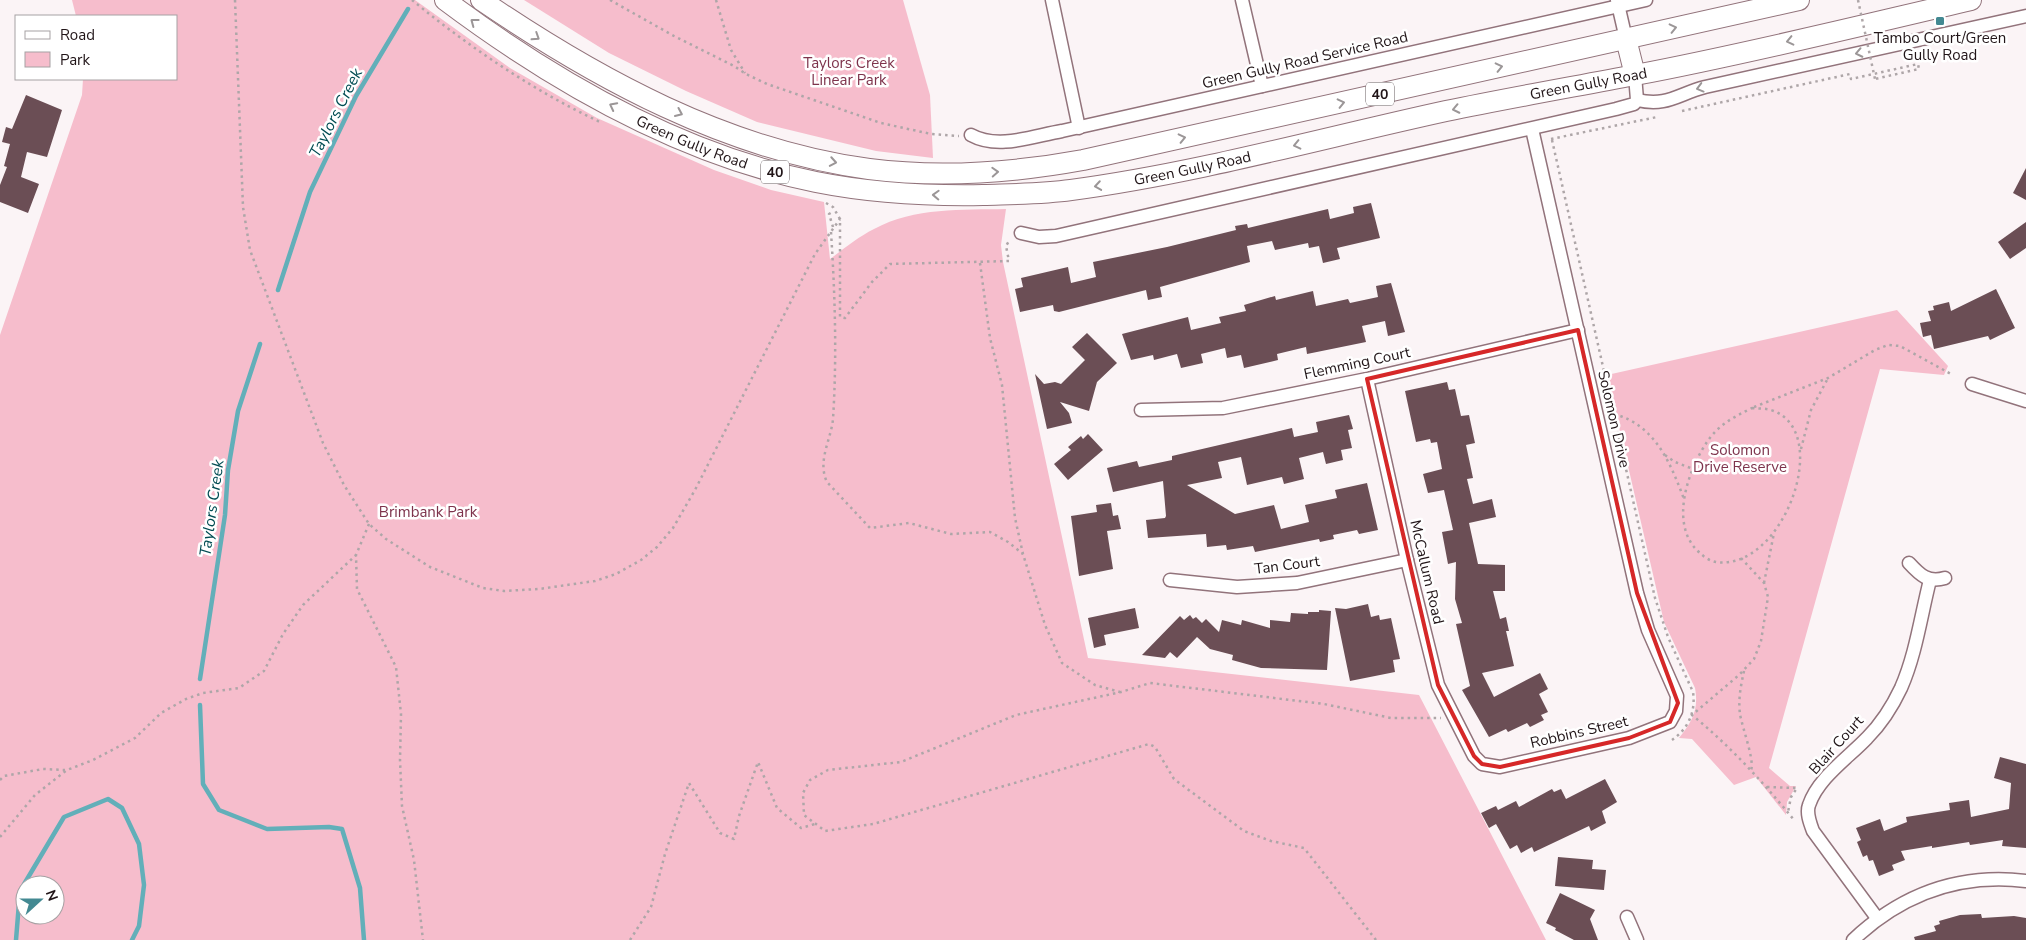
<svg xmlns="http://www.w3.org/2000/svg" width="2026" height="940" font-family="'Nunito Sans',sans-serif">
  <rect width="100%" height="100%" fill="#fbf4f6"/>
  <g fill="#f6bdcc" fill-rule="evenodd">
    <path d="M72 0H415L510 68 597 118 714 170 771 190 824 202 830 259C845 248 858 237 874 229 915 207 962 210 1006 209L1001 245 1003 262 1088 658 1419 695 1546 940H0V335L82 95 83 79H176V16H76ZM25 885H55V915H25Z"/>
    <polygon points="524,0 903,0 930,95 933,158 876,151 757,122 686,91 609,53"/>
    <path d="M1897 310 1948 366 1944 375 1880 369 1769 768 1790 786H1796L1787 802 1786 815 1756 777 1734 785 1692 739 1679 738C1692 722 1699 710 1695 688L1664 622 1607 375Z"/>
  </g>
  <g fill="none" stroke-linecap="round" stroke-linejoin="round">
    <g stroke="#62afb9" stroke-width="4.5">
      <polyline points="278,290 310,192 356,96 408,9"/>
      <polyline points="200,679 225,515 228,470 238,411 260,344"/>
      <polyline points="200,705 203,784 219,810 267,829 329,827 342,829 360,888 364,940"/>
      <polyline points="16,940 20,891 64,817 108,799 122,808 139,844 144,885 139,926 132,940"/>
    </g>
  </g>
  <g fill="#6b4e55">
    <polygon points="26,95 62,110 47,157 27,152 21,177 39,184 28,213 0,202 0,185 7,167 4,166 10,144 2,142 6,127 12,129"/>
    <polygon points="2026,168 2026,200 2013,193"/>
    <polygon points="1371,203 1380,238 1337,248 1340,259 1323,263 1319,246 1309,248 1308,243 1275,250 1272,241 1247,246 1250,262 1160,287 1162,297 1148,300 1146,290 1059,312 1054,311 1053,305 1020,312 1015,289 1023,287 1021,278 1068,267 1071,283 1096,277 1093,262 1167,247 1236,230 1235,226 1247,224 1248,228 1328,209 1330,219 1354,213 1353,207"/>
    <polygon points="2026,222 2026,248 2010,259 1998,242"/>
    <polygon points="1391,283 1405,332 1388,336 1385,321 1362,326 1366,342 1307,354 1306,347 1277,354 1278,360 1244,368 1241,355 1227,358 1225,348 1201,354 1203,363 1181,368 1177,354 1154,360 1153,355 1131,360 1122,334 1188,317 1191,330 1221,323 1219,317 1246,311 1244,305 1275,296 1276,300 1313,291 1316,306 1348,299 1350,303 1378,297 1376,286"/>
    <polygon points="1996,289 2015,328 1990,340 1988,336 1934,349 1931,335 1923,337 1920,323 1931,321 1928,311 1934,310 1933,306 1949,302 1951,311"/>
    <polygon points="1087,333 1117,363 1097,382 1089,411 1060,402 1069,413 1072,423 1047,429 1035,374 1044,384 1055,382 1061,384 1085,360 1072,347"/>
    <polygon points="1447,382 1449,390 1455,389 1461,416 1469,415 1475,443 1466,445 1473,478 1467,479 1473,504 1492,499 1496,517 1469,523 1478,564 1505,565 1505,591 1493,591 1500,619 1506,617 1509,631 1506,631 1514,666 1482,673 1494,697 1540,673 1548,689 1539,694 1548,712 1541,715 1544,720 1530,727 1527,723 1508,732 1506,729 1489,737 1462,690 1470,686 1456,624 1462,623 1455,599 1456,562 1448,564 1442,532 1453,530 1444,490 1428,493 1423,474 1442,469 1437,442 1431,443 1430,439 1416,442 1405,391"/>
    <polygon points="1349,415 1353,429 1348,430 1352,448 1341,450 1343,460 1326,464 1323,452 1299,458 1304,479 1284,484 1282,477 1247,485 1241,457 1218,462 1222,478 1187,485 1235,514 1274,505 1281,529 1309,522 1305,505 1337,498 1335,490 1367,483 1378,530 1359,534 1357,530 1333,535 1334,539 1320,542 1319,539 1255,552 1253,546 1227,550 1226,545 1207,547 1206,534 1148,538 1146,520 1165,518 1166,516 1163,481 1113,492 1107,468 1137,461 1139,467 1172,460 1172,456 1292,428 1294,437 1318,432 1316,422"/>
    <polygon points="1088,434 1103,450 1068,480 1054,464 1071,450 1068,447 1081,436 1083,439"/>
    <polygon points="1111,503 1113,516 1118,515 1121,529 1107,531 1113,569 1079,576 1071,516 1097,512 1096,505"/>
    <polygon points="1368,604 1371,617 1379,615 1380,620 1391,618 1400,659 1393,660 1395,672 1350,681 1335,608 1346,609"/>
    <polygon points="1135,608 1139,628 1104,635 1106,645 1094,648 1088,618"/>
    <polygon points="1319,610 1331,611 1327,670 1261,668 1232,660 1233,655 1210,649 1197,637 1177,658 1170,652 1165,658 1142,655 1180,616 1184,620 1190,615 1193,619 1196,617 1202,623 1206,619 1219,632 1222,620 1241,625 1242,620 1270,628 1270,620 1290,622 1291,613 1308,614 1308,612 1319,612"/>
    <polygon points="2000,757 2026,764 2026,848 2002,846 2003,840 1970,845 1969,842 1932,848 1932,846 1901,851 1905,860 1892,865 1894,870 1879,876 1873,860 1869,861 1867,855 1863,857 1857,842 1861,840 1856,828 1880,819 1884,831 1907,822 1906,817 1950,810 1949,803 1969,800 1971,817 2009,809 2011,783 1994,778"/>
    <polygon points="1605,779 1617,802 1602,811 1606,823 1591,831 1589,826 1534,852 1532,847 1521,853 1517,845 1510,849 1496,824 1489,828 1481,813 1496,806 1498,810 1516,801 1519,807 1552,789 1554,792 1561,789 1566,799"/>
    <polygon points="1558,857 1593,860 1592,869 1606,870 1604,890 1555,886"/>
    <polygon points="1560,893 1595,910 1590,919 1598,940 1574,940 1555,930 1556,928 1546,923"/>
    <polygon points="1981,914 1982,918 2014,916 2026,918 2026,940 1915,940 1914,937 1936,931 1934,926 1940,924 1939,921 1960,915"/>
  </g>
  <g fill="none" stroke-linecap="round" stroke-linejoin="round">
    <g stroke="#92737b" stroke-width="15">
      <g id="minor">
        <polyline points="1052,0 1079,128"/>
        <polyline points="1242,0 1262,86"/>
        <polyline points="1617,0 1626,39"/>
        <path d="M1637 100C1667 107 1678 94 1705 87L2026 16"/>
        <path d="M971 135C998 150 1033 136 1062 131L1646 0"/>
        <polyline points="1021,233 1039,237 1056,236 1616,109 1634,104 1637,100 1635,75"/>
        <polyline points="1367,379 1407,560 1438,685 1474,756 1482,764 1500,767 1629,738 1670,722 1676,711 1677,696 1648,630 1637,593 1532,129"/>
        <polyline points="1972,384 2026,401"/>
        <polyline points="1141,410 1223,408 1367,379 1578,330"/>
        <path d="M1909 563C1920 575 1928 583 1945 578"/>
        <polyline points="1170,580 1237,587 1297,583 1407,560"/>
        <polyline points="1627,917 1637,940"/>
        <path d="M1877 918 1813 831C1810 823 1806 813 1809 805 1818 778 1848 758 1867 738 1880 725 1893 705 1901 688 1916 654 1921 615 1930 580"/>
        <path d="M1853 940C1902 894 1959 873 2026 881"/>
      </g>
    </g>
    <g stroke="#92737b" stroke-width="22">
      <g id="primary">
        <path id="s1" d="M445 0C553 81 682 155 816 182 871 193 927 196 983 195 1012 194 1042 194 1071 190 1198 173 1322 138 1446 111 1509 98 1572 87 1635 75 1747 54 1859 26 1971 0"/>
        <path d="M481 0C597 79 727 150 869 169 940 178 1012 173 1083 160L1799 0"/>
        <polyline points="1626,39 1635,75"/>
      </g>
    </g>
    <g stroke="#aea6a8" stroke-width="2.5" stroke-dasharray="2.5 4" stroke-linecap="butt">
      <polyline points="235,0 243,207 250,250 323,443 344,485 369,524 386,539 430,567 483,588 504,591 539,589 595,581 616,574 641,560 657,547 673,528 695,490 815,254 840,219"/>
      <path d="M412 0C469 47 534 91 600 122"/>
      <polyline points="610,0 674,36 734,66 746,74 767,84 881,123 931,134 959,136"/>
      <polyline points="716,0 731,50 745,73"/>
      <polyline points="1682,111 1850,74 1851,79 1918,64 1919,69 1875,79"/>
      <polyline points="1551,139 1657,117"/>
      <path d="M1552 140 1655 598 1668 637 1693 692C1696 712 1688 729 1672 740"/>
      <polyline points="826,203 833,207 840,219 840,317 845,318 872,282 890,264 1009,261 1006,246 1009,241"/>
      <polyline points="833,227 829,214 834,211"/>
      <path d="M831 232C835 295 837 356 833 419 831 440 817 461 827 482L870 528 909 523 951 534 990 532 1008 542 1023 554"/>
      <polyline points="980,263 990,338 1002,385 1015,518 1023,554 1045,625 1062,663 1095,685 1120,692"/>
      <polyline points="1754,407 1828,378 1875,350 1888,345 1900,346 1951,374"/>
      <path d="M1752 408C1758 409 1765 408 1771 410 1835 430 1783 572 1716 562 1710 561 1704 557 1700 553 1668 526 1688 470 1707 442 1719 424 1734 417 1752 408Z"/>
      <path d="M1614 414C1655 425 1670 462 1684 499"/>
      <polyline points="1801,449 1811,410 1827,380"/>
      <polyline points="1665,455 1675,462 1693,469"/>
      <polyline points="369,524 356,555 357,589 396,667 401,714 400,760 402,806 414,860 423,940"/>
      <path d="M1741 558 1764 583 1768 597 1761 641 1754 659 1739 675 1692 715C1730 746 1763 782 1794 820"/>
      <polyline points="1764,583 1774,533"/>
      <path d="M1744 671C1741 685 1738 699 1740 714 1742 727 1755 761 1751 770"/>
      <polyline points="0,780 4,776 43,769 65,770"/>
      <polyline points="1767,787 1797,788 1791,797 1788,812"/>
      <polyline points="0,837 35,795 67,770 93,760 135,738 161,713 186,699 203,693 239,688 264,671 283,634 303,605 356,555"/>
      <polyline points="630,940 651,907 665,854 689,783 720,833 734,839 739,816 758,762 777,808 801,828 815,824"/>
      <polyline points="1376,940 1304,848 1271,841 1244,831 1174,779 1155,747 1149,744 873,824 825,831 804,815 803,793 810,780 828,770 901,762 1016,715 1121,692 1150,683 1324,704 1391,718 1441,718"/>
    </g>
    <use href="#minor" stroke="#fff" stroke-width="12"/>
    <use href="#primary" stroke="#fff" stroke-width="20"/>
    <polyline stroke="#aea6a8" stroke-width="2.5" stroke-dasharray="2.5 4" stroke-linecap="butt" points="1858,0 1875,79"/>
  </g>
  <defs><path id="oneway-chevron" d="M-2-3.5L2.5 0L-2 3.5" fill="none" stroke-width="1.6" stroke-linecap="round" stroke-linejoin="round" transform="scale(1.25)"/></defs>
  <g stroke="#9b9697">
    <use href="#oneway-chevron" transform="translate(474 22) rotate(-143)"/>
    <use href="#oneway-chevron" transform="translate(1673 28) rotate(-13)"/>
    <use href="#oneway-chevron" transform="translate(536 37) rotate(33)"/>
    <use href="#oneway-chevron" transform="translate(1790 41) rotate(167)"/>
    <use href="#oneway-chevron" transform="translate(1859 53) rotate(168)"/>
    <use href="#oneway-chevron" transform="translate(1499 67) rotate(-13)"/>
    <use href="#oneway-chevron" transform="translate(1700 88) rotate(165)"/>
    <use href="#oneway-chevron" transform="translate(1341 103) rotate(-13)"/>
    <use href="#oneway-chevron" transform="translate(613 106) rotate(-153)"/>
    <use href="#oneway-chevron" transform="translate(1456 109) rotate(168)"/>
    <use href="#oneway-chevron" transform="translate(679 113) rotate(24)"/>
    <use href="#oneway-chevron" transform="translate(1182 138) rotate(-13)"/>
    <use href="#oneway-chevron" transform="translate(1297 145) rotate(167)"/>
    <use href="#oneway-chevron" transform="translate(833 162) rotate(10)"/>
    <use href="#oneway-chevron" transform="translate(995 172) rotate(-3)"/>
    <use href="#oneway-chevron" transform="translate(1098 186) rotate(171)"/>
    <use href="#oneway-chevron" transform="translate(936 195) rotate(-178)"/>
  </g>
  <path fill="none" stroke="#d62828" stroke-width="4" stroke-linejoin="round" d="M1578 330 1637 593 1678 703 1670 722 1629 738 1500 767 1482 764 1474 756 1438 685 1367 379Z"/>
  <rect fill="#438992" stroke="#fff" stroke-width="2" x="1935" y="16" width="10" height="10" rx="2.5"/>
  <g text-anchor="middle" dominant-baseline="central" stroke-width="5" stroke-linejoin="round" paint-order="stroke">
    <g fill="#fff" stroke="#645b5d" stroke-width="1">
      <rect x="1366" y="82.5" width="28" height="23" rx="4"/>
      <rect x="761" y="160.5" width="28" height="23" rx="4"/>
    </g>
    <g font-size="14" font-weight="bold" fill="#211518">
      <text x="1380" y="94">40</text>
      <text x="775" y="172">40</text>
    </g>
    <g font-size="15" fill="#211518" stroke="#fff">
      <text x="1940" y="38">Tambo Court/Green<tspan x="1940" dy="17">Gully Road</tspan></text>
    </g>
    <g font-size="15" fill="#211518" stroke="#fff">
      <text transform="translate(1305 60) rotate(-13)">Green Gully Road Service Road</text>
      <text stroke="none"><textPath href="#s1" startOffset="1201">Green Gully Road</textPath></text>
      <text stroke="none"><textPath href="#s1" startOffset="286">Green Gully Road</textPath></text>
      <text stroke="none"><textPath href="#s1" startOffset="796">Green Gully Road</textPath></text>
      <text transform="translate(1357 363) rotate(-12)">Flemming Court</text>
      <text transform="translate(1614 419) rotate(77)">Solomon Drive</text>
      <text transform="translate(1287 565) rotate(-7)">Tan Court</text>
      <text transform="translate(1427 572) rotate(77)">McCallum Road</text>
      <text transform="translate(1579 732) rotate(-13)">Robbins Street</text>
      <text transform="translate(1836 745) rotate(-48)">Blair Court</text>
    </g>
    <g font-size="15" fill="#7e334c" stroke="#fff">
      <text x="849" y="63">Taylors Creek<tspan x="849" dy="17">Linear Park</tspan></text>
      <text x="1740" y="450">Solomon<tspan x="1740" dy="17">Drive Reserve</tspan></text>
      <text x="428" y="512">Brimbank Park</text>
    </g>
    <g font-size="16" font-style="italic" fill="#004b52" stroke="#fff">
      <text transform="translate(336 113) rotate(-63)">Taylors Creek</text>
      <text transform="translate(212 508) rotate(-82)">Taylors Creek</text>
    </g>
  </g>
  <rect x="15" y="15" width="162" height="65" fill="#ffffff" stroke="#a6a1a3"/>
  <rect x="25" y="31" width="25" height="8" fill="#ffffff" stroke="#a6a1a3"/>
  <text x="60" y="40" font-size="15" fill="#211518">Road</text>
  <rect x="25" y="52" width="25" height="15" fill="#f6bdcc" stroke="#a6a1a3"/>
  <text x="60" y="65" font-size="15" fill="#211518">Park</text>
  <g transform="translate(40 900) rotate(69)"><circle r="24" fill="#ffffff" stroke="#a6a1a3"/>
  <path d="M0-4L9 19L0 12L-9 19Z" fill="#438992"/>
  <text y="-8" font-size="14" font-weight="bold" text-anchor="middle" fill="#211518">N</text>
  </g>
</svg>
